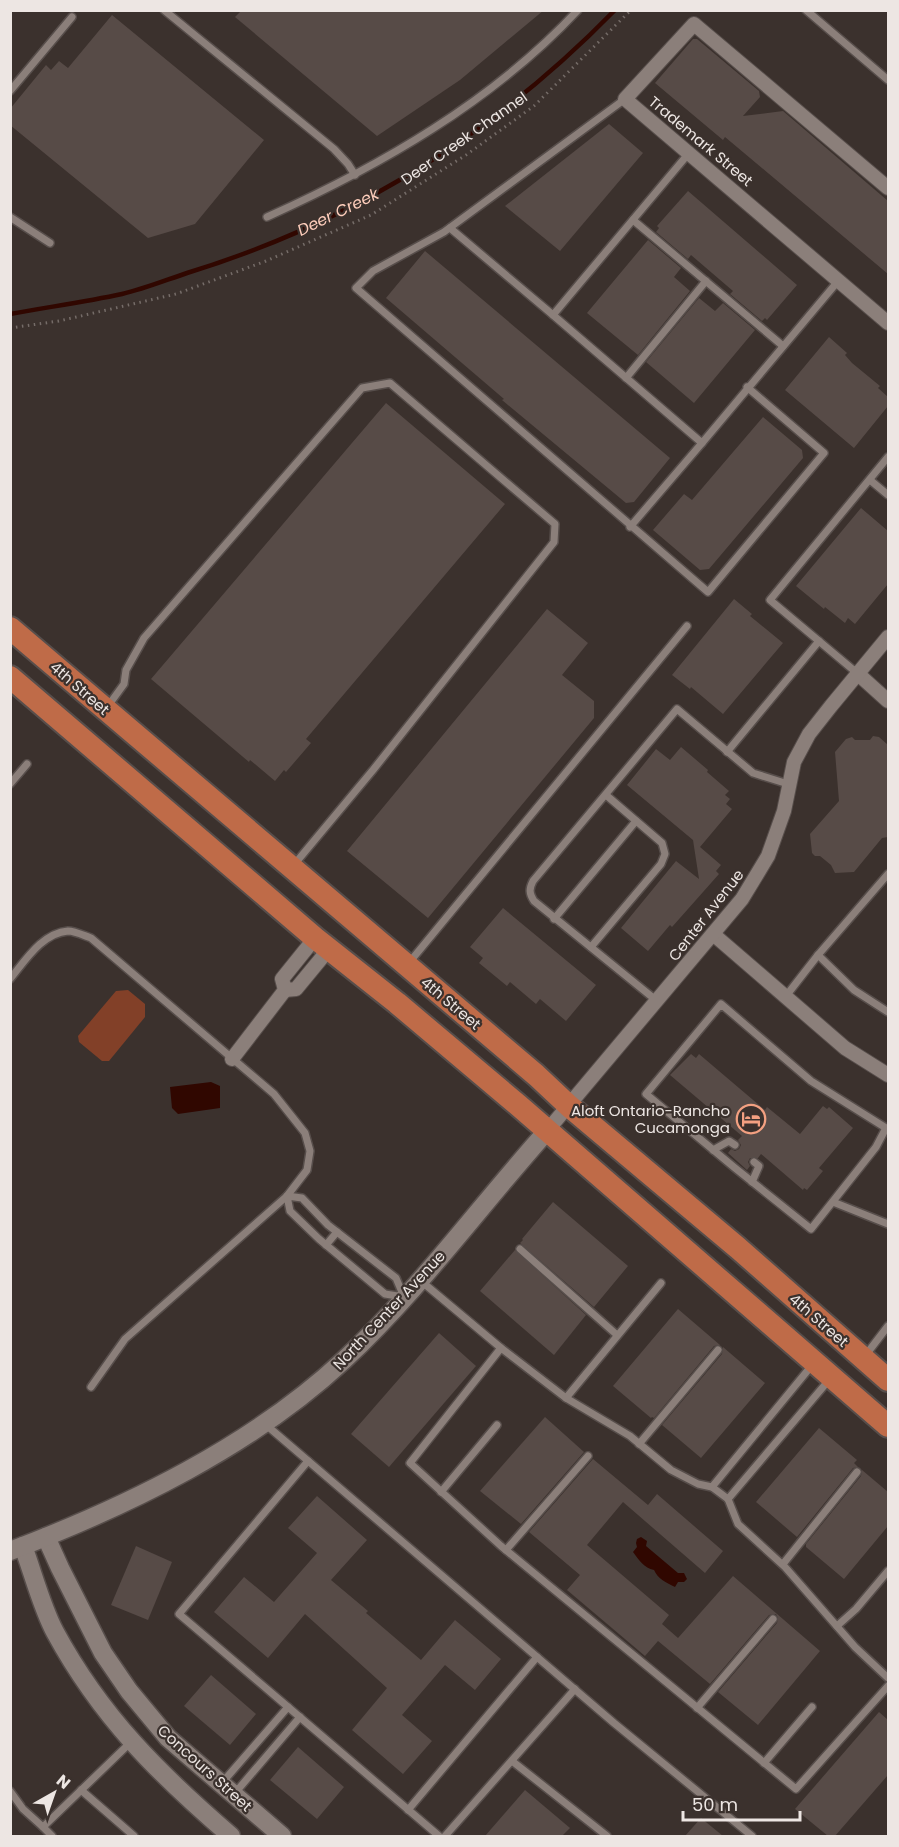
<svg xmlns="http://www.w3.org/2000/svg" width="899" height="1847" font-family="Poppins,sans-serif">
  <rect width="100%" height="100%" fill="#3b312d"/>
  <polygon fill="#824028" points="128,990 145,1004 145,1017 109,1061 102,1061 79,1042 78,1036 116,991"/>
  <g fill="#300700">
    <polygon points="211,1082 220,1086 220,1108 178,1114 172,1108 170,1087"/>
    <path d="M641 1537 647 1541 646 1546 678 1573H684L687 1579 684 1582H678L675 1587C665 1582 658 1579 654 1570 644 1568 639 1560 633 1552L637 1547 636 1543 637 1539Z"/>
  </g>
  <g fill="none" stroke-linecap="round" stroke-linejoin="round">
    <path stroke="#300700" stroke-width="4.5" d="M10 314C48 307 85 302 122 294 144 289 166 280 187 273 353 222 493 135 615 10"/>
  </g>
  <g fill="#574b47">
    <polygon points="242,10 544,10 460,80 377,136 235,17"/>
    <polygon points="112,15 264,140 195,224 148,238 10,125 10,109 46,65 51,70 59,61 68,68"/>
    <polygon points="693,39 697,39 759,91 760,97 743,116 783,111 888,201 888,274 725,137 723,140 655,83"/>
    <polygon points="609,124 643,153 560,251 505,206"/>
    <polygon points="688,191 797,285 767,320 765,318 762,321 730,294 733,291 691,255 688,259 656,232 659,228 657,226"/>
    <polygon points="648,240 681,268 674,277 690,291 638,355 587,313"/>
    <polygon points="425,251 670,458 634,502 626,503 502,400 504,399 386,298"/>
    <polygon points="699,298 715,311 723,303 755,330 694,403 646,362"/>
    <polygon points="829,337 847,353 845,355 852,363 880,386 878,388 888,397 888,406 854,448 785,390"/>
    <polygon points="386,403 505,504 306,739 311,743 286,772 284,770 275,781 250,760 249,762 151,679"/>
    <polygon points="763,417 802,450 803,458 709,569 700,570 653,530 684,494 692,500"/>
    <polygon points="861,508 888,531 888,584 855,624 848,618 845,623 825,607 824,609 796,586"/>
    <polygon points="734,599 752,614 750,616 783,643 723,714 691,687 690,689 672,675"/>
    <polygon points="547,609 588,643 562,675 594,701 594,718 428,918 347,851"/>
    <polygon points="873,736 879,737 888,745 888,837 882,838 854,872 835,873 831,865 820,856 815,856 812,853 810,834 839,801 835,752 846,739 852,737 855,740 870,740"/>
    <polygon points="681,747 708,770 707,772 729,791 725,795 730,799 726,804 732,809 700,847 721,865 716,871 719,874 672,927 670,925 648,951 621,928 676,861 699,879 693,840 627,785 656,749 670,760"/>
    <polygon points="503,908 596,985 566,1021 540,999 536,1004 510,982 507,986 479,963 483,958 470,947"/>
    <polygon points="691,1054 696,1058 699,1054 765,1110 767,1107 800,1134 823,1106 827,1109 829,1107 853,1128 819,1168 823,1171 807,1190 804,1188 803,1190 761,1154 758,1158 750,1158 748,1162 750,1166 747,1170 728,1153 731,1149 735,1151 739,1149 741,1145 738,1140 742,1136 670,1075"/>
    <polygon points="553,1202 628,1266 594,1307 520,1243 523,1240 522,1239"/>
    <polygon points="515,1250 586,1315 554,1355 480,1291"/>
    <polygon points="678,1309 720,1345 714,1346 654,1418 652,1417 651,1418 613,1386"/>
    <polygon points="439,1333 476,1366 389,1467 351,1434"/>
    <polygon points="723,1347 765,1383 701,1458 662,1425 722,1354"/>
    <polygon points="545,1417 584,1452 521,1524 480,1491"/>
    <polygon points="819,1428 857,1460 854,1463 858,1467 853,1468 797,1537 756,1502"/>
    <polygon points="593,1459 648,1505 657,1494 723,1551 705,1573 623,1502 587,1545 669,1615 662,1624 678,1638 733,1576 820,1651 758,1725 718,1692 777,1623 778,1618 776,1614 769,1615 710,1684 658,1641 645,1656 567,1590 580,1575 529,1532"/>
    <polygon points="862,1470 888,1492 888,1526 844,1579 806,1547 806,1544 861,1476"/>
    <polygon points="317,1496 367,1540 331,1580 368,1611 366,1613 421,1660 455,1620 501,1659 475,1690 445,1665 402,1715 432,1741 403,1774 352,1730 387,1688 305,1614 268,1658 214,1612 244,1577 274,1602 317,1553 288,1528"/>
    <polygon points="136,1546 172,1562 148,1620 111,1605"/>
    <polygon points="211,1675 256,1714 230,1745 184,1706"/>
    <polygon points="879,1712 888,1720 888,1775 835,1836 828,1836 795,1809"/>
    <polygon points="298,1747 344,1787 317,1819 270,1780"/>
    <polygon points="525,1790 570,1828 562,1836 485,1836"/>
    <polygon points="701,1818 723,1836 685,1836"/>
  </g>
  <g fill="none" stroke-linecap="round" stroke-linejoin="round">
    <g stroke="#574e4b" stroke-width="10">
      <g id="service">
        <polyline points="164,10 334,149 348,164 355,175"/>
        <polyline points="806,10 888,80"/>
        <polyline points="10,91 72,17"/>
        <polyline points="625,99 444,232 373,271 356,288 708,592 824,453 747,387"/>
        <polyline points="689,153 553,315 702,443 839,280"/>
        <polyline points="10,217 50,243"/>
        <path d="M267 217C380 166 492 102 578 10"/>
        <polyline points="633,220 783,346"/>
        <polyline points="450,228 553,315"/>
        <polyline points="626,378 706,281"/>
        <polyline points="870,480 888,495"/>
        <polyline points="630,527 702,443"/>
        <polyline points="857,673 770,600 888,457"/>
        <polyline points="108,706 124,684 126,670 144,638 362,388 390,383 555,524 554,542 373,770 293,866"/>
        <polyline points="727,752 819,641"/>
        <polyline points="10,784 27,764"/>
        <polyline points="554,919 636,821"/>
        <polyline points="591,947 661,864 665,854 662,843 606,795"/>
        <polyline points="818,955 854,990 888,1012"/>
        <polyline points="408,964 687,626"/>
        <path d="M10 979C25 961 42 933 68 931 75 931 85 936 91 938L274 1094 305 1133 310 1151 307 1170 287 1196 125 1339 91 1387"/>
        <polyline points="786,996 818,955 888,874"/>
        <path d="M657 1001 534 901C529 893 529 889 533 881L677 709 753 773 788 784"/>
        <polygon points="721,1004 811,1081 886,1128 876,1147 811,1229 735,1168 646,1094"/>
        <polyline points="713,1150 729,1141 735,1145"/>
        <polyline points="752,1182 759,1166 754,1162"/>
        <polygon points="287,1196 302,1198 328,1225 396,1278 404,1297 385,1294 319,1239 290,1211"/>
        <polyline points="833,1202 888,1224"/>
        <polyline points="326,1245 337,1232"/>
        <polyline points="520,1249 617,1335"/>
        <polyline points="421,1281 501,1348 566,1398 630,1436 671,1470 698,1484 712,1487 728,1499 738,1524 785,1567 855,1647 888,1678"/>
        <polyline points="501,1348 410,1463 501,1546 796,1789 888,1686"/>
        <polyline points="865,1356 888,1326"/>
        <polyline points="566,1398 661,1283"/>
        <polyline points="265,1424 614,1723 752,1836"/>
        <polyline points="639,1444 718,1350"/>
        <polyline points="712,1487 813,1364"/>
        <polyline points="441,1492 497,1425"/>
        <polyline points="728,1499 829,1380"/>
        <polyline points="506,1550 588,1456"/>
        <polyline points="783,1564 857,1472"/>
        <polyline points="837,1626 856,1609 888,1571"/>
        <polyline points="288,1707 179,1614 308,1461"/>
        <polyline points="697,1708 773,1619"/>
        <polyline points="512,1761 607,1836"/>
        <polyline points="764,1763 812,1707"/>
        <polyline points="221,1784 288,1707 439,1836"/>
        <polyline points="81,1790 134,1836"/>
        <polyline points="10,1791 23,1809 43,1827"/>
        <polyline points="235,1793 300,1717"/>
        <polyline points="408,1810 537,1657"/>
        <polyline points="52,1836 43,1827 131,1742"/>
        <polyline points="445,1836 575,1689"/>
      </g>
    </g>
    <g stroke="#574e4b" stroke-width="16">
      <g id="minor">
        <polyline points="888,188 694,24 625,99 888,323"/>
        <polyline points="857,673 888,701"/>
        <polyline points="713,934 845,1048 888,1075"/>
        <polyline points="285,990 296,989 329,949"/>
        <polyline points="232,1059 285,990 282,979 315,938"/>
        <polyline points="547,1131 742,899 768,856 784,811 794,762 809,734 831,706 888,637"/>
      </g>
    </g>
    <g stroke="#574e4b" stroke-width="21">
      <g id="tertiary">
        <polyline points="46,1537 60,1568 103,1653 129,1691 168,1738 282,1836"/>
        <path d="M23 1546C33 1573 42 1608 55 1632 101 1717 159 1774 231 1836"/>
        <path d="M10 1551C128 1506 252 1446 344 1360 419 1290 479 1207 547 1131"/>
      </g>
    </g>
    <g stroke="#574e4b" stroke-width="26">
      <g id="primary">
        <polyline points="10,628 536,1075 569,1106 738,1248 888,1380"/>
        <polyline points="10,677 315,938 397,1003 518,1105 888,1426"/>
      </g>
    </g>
    <polyline stroke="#756c68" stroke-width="3" stroke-dasharray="1.5 4.5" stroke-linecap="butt" points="10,328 59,321 176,294 266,261 371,215 466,155 534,106 631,10"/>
    <use href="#service" stroke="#8b7f7a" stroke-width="7"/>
    <use href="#minor" stroke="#8b7f7a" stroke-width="14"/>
    <use href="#tertiary" stroke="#8b7f7a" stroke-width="18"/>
    <use href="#primary" stroke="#bf6b48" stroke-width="22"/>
  </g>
  <defs>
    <g id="hotel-ring" transform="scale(1.5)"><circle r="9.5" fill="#3b312d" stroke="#f3a081" stroke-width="1.5"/><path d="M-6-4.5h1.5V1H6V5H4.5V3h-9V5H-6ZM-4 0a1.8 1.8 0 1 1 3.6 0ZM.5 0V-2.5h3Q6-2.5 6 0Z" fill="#f3a081"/></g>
  </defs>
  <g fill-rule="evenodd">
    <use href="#hotel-ring" x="751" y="1119"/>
  </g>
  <g text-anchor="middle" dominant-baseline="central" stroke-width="4.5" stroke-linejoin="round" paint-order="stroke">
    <g font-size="15" fill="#ede6e3" stroke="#3b312d">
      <text transform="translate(464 138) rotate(-35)">Deer Creek Channel</text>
      <text transform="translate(701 141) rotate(40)">Trademark Street</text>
      <text transform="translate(80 688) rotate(41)">4th Street</text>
      <text transform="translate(706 915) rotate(-52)">Center Avenue</text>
      <text transform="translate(451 1003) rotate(40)">4th Street</text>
      <text transform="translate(389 1310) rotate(-47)">North Center Avenue</text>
      <text transform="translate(819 1320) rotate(41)">4th Street</text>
      <text transform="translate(205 1768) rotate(42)">Concours Street</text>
    </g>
    <g font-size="15" fill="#ede6e3" stroke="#3b312d" text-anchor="end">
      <text x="730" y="1110">Aloft Ontario-Rancho<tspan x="730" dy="17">Cucamonga</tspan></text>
    </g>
    <g font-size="16" font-style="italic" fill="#fdcdbb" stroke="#3b312d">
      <text transform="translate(338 212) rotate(-26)">Deer Creek</text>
    </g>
  </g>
  <rect width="899" height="1847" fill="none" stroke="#ede6e3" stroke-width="24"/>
  <g transform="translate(54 1793) rotate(40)" stroke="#3b312d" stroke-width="4.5" paint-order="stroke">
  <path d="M0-4.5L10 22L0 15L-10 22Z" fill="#ede6e3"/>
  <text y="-9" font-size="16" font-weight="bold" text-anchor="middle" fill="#ede6e3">N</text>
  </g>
  <path d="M683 1811v9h117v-9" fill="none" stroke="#ede6e3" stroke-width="3"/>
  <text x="692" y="1811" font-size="18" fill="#ede6e3" stroke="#3b312d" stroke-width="4.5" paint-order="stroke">50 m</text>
</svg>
